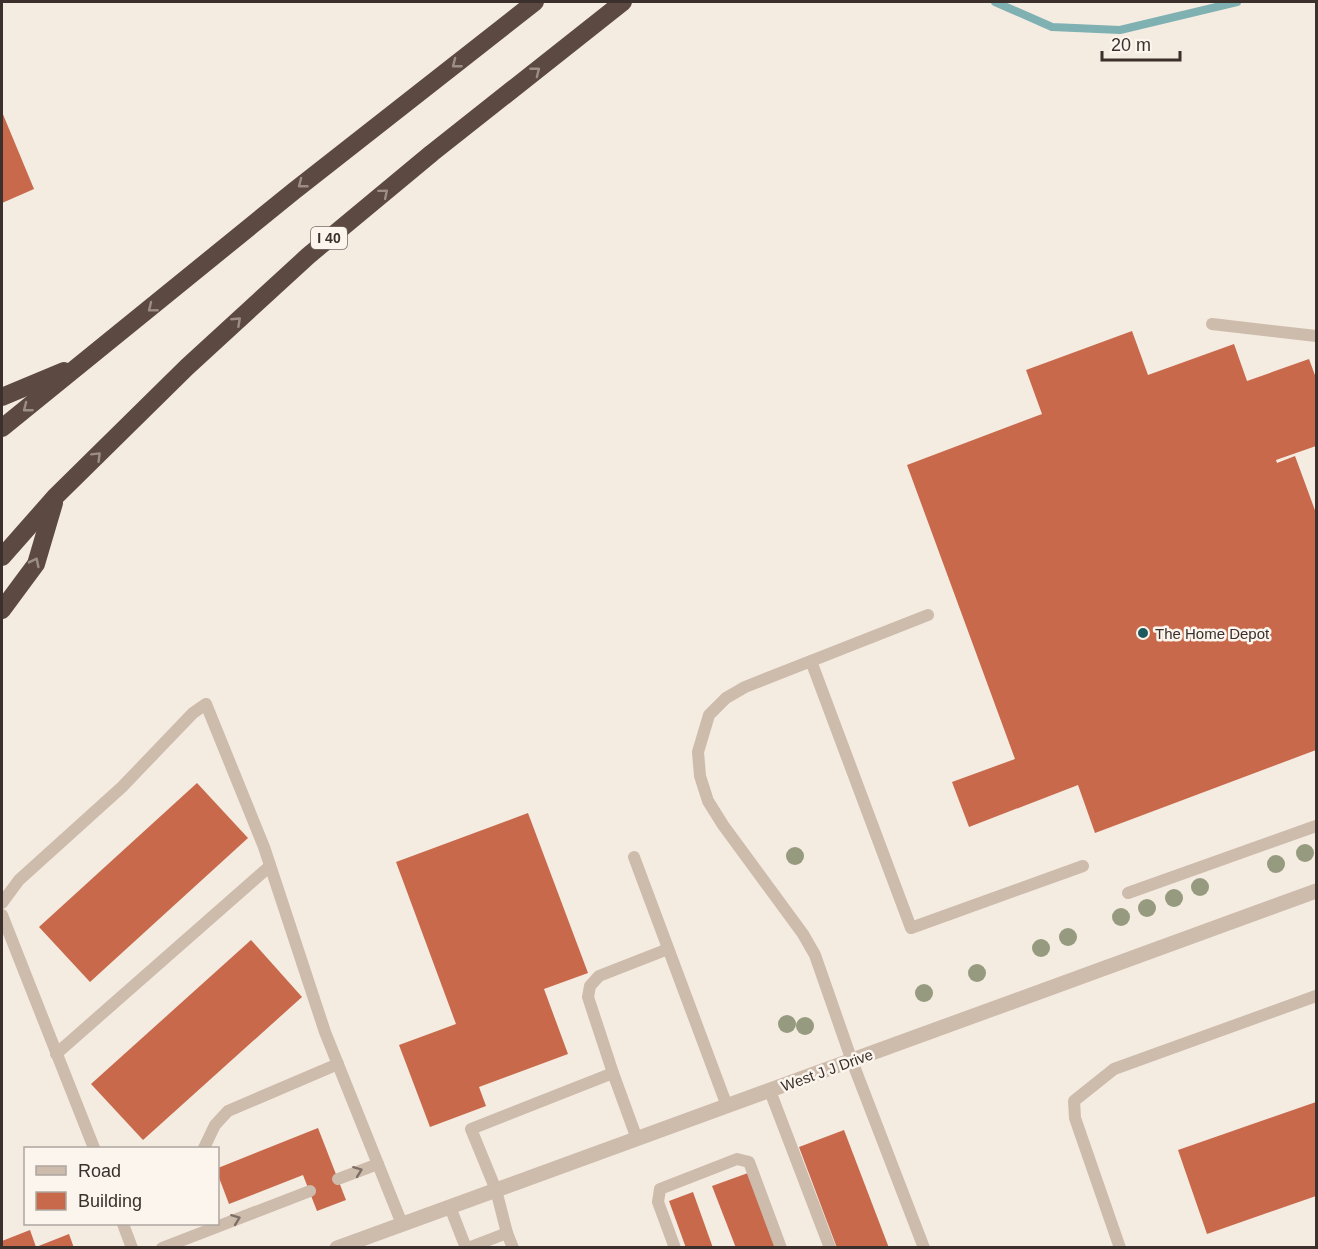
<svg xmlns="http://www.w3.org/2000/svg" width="1318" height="1249" font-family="Arial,sans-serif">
  <rect width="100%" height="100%" fill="#f4ebe1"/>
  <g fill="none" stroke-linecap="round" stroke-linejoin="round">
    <polyline stroke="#7fb0b2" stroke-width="8" points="995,2 1052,27 1120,30 1237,2"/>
  </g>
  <g fill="#c8694b">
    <polygon points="2,112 34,189 2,203"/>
    <polygon points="1132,331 1148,375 1234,344 1247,381 1309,359 1316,378 1316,446 1276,460 1277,463 1295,456 1316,513 1316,750 1095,833 1078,785 969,827 952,782 1015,759 907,465 1042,414 1026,370"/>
    <polygon points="197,783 248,838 90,982 39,927"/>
    <polygon points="528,813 588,973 544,989 568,1054 479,1087 486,1106 430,1127 399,1045 456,1024 396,862"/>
    <polygon points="251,940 302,997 143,1140 91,1084"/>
    <polygon points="1316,1102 1316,1196 1207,1234 1178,1150"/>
    <polygon points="318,1128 346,1200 317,1211 303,1175 229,1204 218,1175 218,1168"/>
    <polygon points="844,1130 889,1248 837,1248 799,1147"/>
    <polygon points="748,1173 777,1248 736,1248 712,1186"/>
    <polygon points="693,1192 713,1248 686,1248 669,1201"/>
    <polygon points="30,1230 36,1247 69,1234 74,1248 2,1248 2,1241"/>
  </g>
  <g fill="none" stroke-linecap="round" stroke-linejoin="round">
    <g stroke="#cdbbac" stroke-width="12">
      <polyline points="1212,324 1316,336"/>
      <polyline points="811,661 911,928 1083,866"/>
      <polyline points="634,857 727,1106"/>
      <polyline points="1128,893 1316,826"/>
      <polyline points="2,903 19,880 122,787 193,713 206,704 264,847 325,1032 402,1224"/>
      <polyline points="2,915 94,1148"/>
      <polyline points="56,1054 270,866"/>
      <polyline points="613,1073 588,997 590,986 599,976 668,949"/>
      <polyline points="770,1091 830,1248"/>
      <polyline points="204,1148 215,1125 228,1111 338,1064"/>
      <polyline points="338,1179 378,1164"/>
      <polyline points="450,1207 466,1248"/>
      <polyline points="123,1224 132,1248"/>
      <polyline points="507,1233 513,1248"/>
      <polyline points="162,1248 310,1191"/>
      <polyline points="468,1248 507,1233 496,1190 471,1129 613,1073 637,1139"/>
      <polyline points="675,1248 658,1202 660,1189 737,1159 749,1162 781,1248"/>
      <polyline points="924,1248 852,1061 815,955 803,934 723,825 708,801 700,776 698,752 709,715 726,698 745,687 928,615"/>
      <polyline points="1120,1248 1075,1118 1074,1101 1114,1069 1316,996"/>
    </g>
    <polyline stroke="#cdbbac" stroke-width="15" points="337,1248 1316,891"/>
    <g stroke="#5c4a42" stroke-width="18">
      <polyline points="2,397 64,371"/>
      <polyline points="2,428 294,191 535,2"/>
      <polyline points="2,557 55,497 187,367 308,256 432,153 623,2"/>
      <polyline points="2,610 36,564 54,503"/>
    </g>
  </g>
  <g fill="#969b7f">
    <circle cx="1305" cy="853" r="9"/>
    <circle cx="795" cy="856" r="9"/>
    <circle cx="1276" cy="864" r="9"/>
    <circle cx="1200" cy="887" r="9"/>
    <circle cx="1174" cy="898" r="9"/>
    <circle cx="1147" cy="908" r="9"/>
    <circle cx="1121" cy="917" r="9"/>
    <circle cx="1068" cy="937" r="9"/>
    <circle cx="1041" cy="948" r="9"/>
    <circle cx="977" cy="973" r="9"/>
    <circle cx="924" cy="993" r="9"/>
    <circle cx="787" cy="1024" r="9"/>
    <circle cx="805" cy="1026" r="9"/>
  </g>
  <defs><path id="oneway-chevron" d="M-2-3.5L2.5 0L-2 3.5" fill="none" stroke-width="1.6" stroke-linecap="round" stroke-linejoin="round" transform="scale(1.5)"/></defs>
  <g stroke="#9c8e87">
    <use href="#oneway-chevron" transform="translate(456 64) rotate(142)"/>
    <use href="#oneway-chevron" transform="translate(536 71) rotate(-38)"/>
    <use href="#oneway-chevron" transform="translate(302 184) rotate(142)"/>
    <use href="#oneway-chevron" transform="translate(384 193) rotate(-40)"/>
    <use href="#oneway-chevron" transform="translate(152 308) rotate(141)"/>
    <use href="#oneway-chevron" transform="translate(237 321) rotate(-43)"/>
    <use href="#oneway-chevron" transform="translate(27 408) rotate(142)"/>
    <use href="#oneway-chevron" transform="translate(97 456) rotate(-45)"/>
    <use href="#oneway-chevron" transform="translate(35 562) rotate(-64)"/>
  </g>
  <g stroke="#7d6f65">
    <use href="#oneway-chevron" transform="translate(358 1171) rotate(-21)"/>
    <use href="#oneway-chevron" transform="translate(236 1219) rotate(-21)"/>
  </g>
  <circle fill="#1f5a5e" stroke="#fbf5ee" stroke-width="2" cx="1143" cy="633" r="6"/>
  <g text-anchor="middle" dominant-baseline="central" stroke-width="5" stroke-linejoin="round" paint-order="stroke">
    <rect fill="#fbf5ee" stroke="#756b66" stroke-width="1.5" x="311" y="227" width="36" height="22" rx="4.5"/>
    <g font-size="14" font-weight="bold" fill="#3b302b">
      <text x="329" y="238">I 40</text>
    </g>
    <g font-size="15" fill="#3b302b" stroke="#fbf5ee" text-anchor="start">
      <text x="1155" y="633">The Home Depot</text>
    </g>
    <g font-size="15" fill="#3b302b" stroke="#fbf5ee">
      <text transform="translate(827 1070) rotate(-20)">West J J Drive</text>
    </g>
  </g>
  <rect width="1318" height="1249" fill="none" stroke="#3b302b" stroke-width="6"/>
  <rect x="24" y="1147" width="195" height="78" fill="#fbf5ee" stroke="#aea6a0" stroke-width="1.5"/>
  <rect x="36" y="1166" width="30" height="9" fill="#cdbbac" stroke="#aea6a0" stroke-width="1.5"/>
  <text x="78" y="1177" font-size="18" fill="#3b302b">Road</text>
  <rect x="36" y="1192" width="30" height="18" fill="#c8694b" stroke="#aea6a0" stroke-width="1.5"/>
  <text x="78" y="1207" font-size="18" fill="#3b302b">Building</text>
  <path d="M1102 51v9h78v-9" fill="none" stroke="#3b302b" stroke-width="3"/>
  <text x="1111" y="51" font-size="18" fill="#3b302b" stroke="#fbf5ee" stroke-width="4.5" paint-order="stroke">20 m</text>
</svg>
